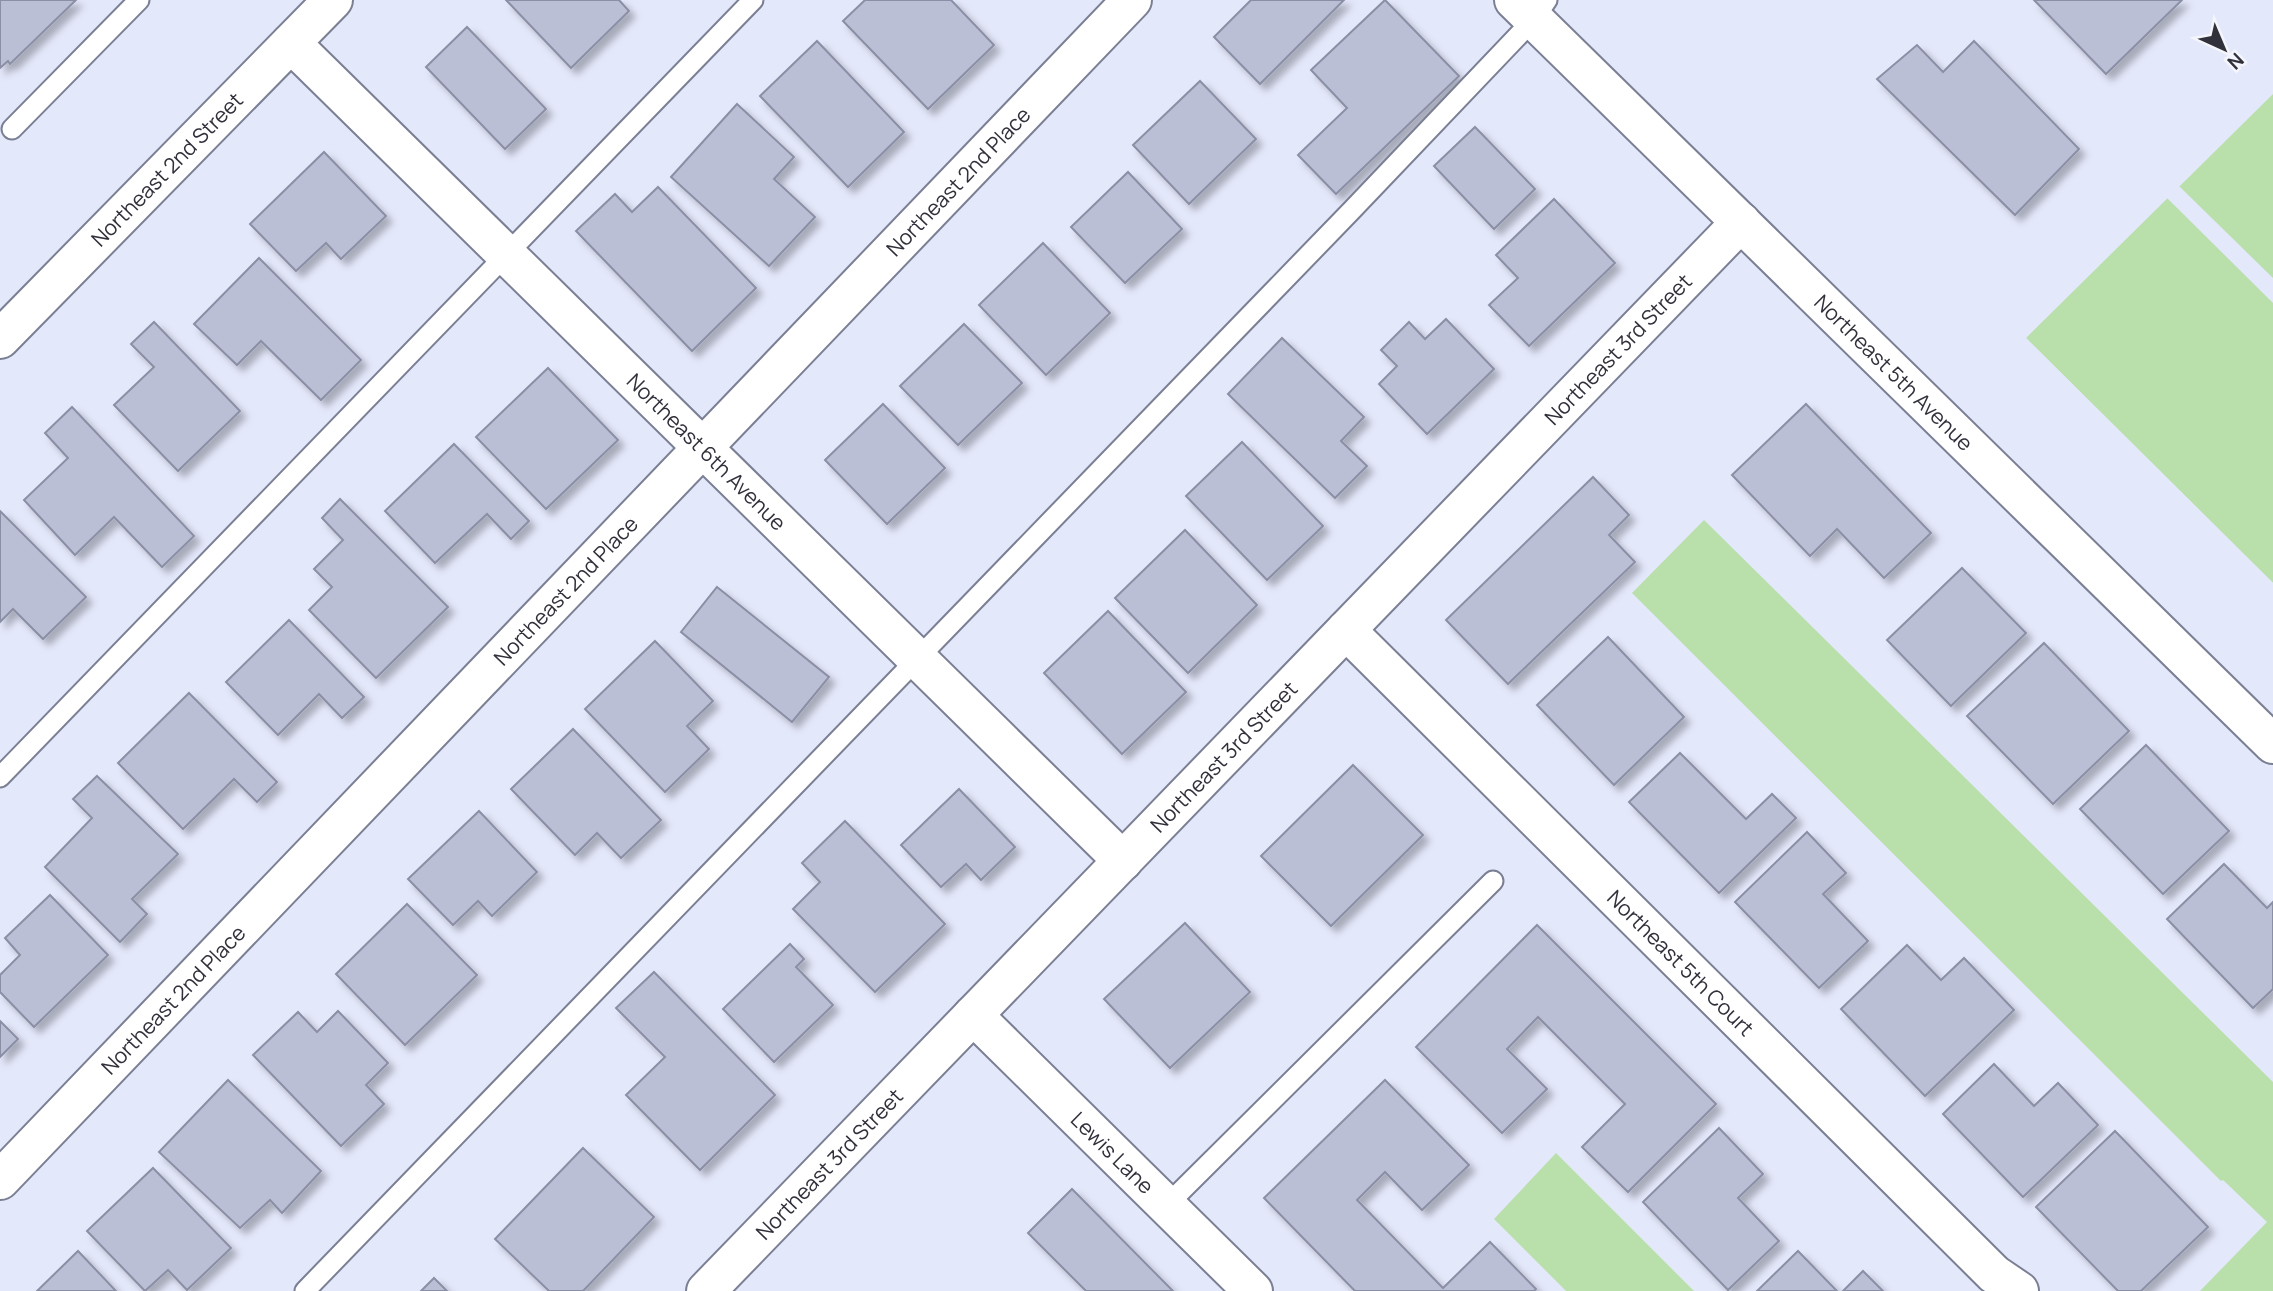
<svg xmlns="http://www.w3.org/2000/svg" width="2273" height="1291" font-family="Manrope,sans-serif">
  <defs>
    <filter id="shadow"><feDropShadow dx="6" dy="6" stdDeviation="3.5" flood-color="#0004"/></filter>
  </defs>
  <rect width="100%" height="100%" fill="#e4e8fb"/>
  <g fill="#b9dfab">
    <polygon points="2273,94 2273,583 2026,338"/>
    <polygon points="1704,520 2273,1082 2273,1291 2200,1291 2267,1222 2223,1180 2221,1181 1632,593"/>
    <polygon points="1556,1153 1694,1291 1566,1291 1494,1219"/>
  </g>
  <g fill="#e4e8fb">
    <polygon points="2179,186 2273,278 2273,303 2167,198"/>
    <polygon points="2026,338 2273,583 2273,586 2024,340"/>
  </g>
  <g fill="#bbbfd6" stroke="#8b8fa5" stroke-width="2" filter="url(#shadow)">
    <polygon points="0,0 76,0 10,64 8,61 0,68"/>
    <polygon points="506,0 619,0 629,11 571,68"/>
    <polygon points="865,0 951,0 994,45 928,109 843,21"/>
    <polygon points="1251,0 1344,0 1260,84 1214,37"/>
    <polygon points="1385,0 1459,76 1336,194 1298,155 1347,108 1311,70"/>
    <polygon points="2034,0 2182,0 2106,74"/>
    <polygon points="467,27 546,109 505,149 426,67"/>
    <polygon points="817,41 904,132 848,187 760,96"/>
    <polygon points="1974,41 2079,149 2015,215 1877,79 1917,45 1943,72"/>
    <polygon points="1200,81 1256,139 1189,204 1133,145"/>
    <polygon points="737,104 794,157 774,179 815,217 769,266 671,177"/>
    <polygon points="1475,127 1535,189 1494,229 1434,166"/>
    <polygon points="324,152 386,216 341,259 326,243 296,271 250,224"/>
    <polygon points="1128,172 1182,229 1125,283 1071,227"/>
    <polygon points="658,187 756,288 692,351 576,231 615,194 632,212"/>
    <polygon points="1554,199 1615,263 1529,346 1489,305 1518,278 1496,255"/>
    <polygon points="1043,243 1110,313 1046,375 979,305"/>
    <polygon points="259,258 361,360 321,400 261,341 237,365 194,324"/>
    <polygon points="1446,319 1494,369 1427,434 1379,384 1397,366 1381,350 1409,322 1425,339"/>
    <polygon points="154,322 240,411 178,471 114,405 154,367 131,344"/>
    <polygon points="964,324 1022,383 958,445 900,386"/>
    <polygon points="1282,338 1364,417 1341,441 1367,466 1335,498 1228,394"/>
    <polygon points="548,368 618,440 546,509 476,437"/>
    <polygon points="883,404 945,468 887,524 825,460"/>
    <polygon points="1806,404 1931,533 1884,578 1837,529 1810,556 1732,475"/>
    <polygon points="72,407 194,536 162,567 114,517 75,555 24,500 68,458 45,433"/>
    <polygon points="1242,442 1323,526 1267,580 1186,496"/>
    <polygon points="454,444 529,521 511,539 487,514 435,563 385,511"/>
    <polygon points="1593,477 1629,515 1609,535 1635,562 1508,684 1446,620"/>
    <polygon points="340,499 448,607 376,678 309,610 332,587 314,569 343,540 322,518"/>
    <polygon points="0,511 86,597 43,639 13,609 0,622"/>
    <polygon points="1185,530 1257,605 1188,673 1115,598"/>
    <polygon points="1962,568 2026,633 1951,706 1887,640"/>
    <polygon points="717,587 829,677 792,722 681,632"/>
    <polygon points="1108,611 1186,692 1122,754 1044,673"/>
    <polygon points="289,620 364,697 342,718 319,694 278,735 226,682"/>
    <polygon points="1608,637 1684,717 1614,785 1537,705"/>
    <polygon points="655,641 713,701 687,726 709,749 665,792 585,709"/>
    <polygon points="2044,643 2129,731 2053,804 1967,716"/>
    <polygon points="189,693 277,782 257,802 234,779 183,829 118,763"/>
    <polygon points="573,729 661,820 621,858 597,833 575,855 511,789"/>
    <polygon points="2146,745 2229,831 2163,894 2080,809"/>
    <polygon points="1680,753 1746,819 1772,794 1796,818 1719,893 1629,802"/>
    <polygon points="1353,765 1423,835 1331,926 1261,856"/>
    <polygon points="97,776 178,854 132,899 147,914 120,942 45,867 92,818 73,799"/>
    <polygon points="959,789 1015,847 981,880 966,864 941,887 901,845"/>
    <polygon points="479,811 537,872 492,916 478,901 453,925 408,879"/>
    <polygon points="845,821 945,924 875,992 793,909 820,882 802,863"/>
    <polygon points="1807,832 1846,873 1823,894 1868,941 1819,988 1735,902"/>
    <polygon points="2224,864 2267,908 2273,902 2273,989 2253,1008 2167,919"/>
    <polygon points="50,895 108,955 34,1027 0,992 0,975 20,955 5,938"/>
    <polygon points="407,904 477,975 405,1045 336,974"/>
    <polygon points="1185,923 1250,992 1170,1068 1104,999"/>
    <polygon points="1537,925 1716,1104 1628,1192 1582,1147 1625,1104 1538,1017 1507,1049 1547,1089 1502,1133 1416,1047"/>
    <polygon points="790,944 804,959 796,967 833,1005 774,1062 723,1009"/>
    <polygon points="1907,945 1941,980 1964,958 2014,1010 1925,1096 1841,1009"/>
    <polygon points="654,972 775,1095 700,1170 626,1095 665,1057 616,1008"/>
    <polygon points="338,1011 388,1063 366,1085 384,1104 341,1146 253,1055 298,1012 317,1032"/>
    <polygon points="0,1021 18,1039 0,1057"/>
    <polygon points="1994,1064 2034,1106 2058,1083 2098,1125 2023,1197 1943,1114"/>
    <polygon points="228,1080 321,1171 282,1213 270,1200 240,1228 159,1152"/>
    <polygon points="1385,1080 1469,1165 1422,1210 1385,1172 1357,1200 1443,1288 1490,1242 1536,1289 1534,1291 1355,1291 1264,1198"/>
    <polygon points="1719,1128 1763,1174 1738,1198 1779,1241 1728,1290 1643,1202"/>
    <polygon points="2115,1131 2208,1227 2141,1291 2118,1291 2036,1207"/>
    <polygon points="583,1148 654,1217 583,1291 549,1291 495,1239"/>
    <polygon points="153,1168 231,1248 187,1290 168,1270 145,1291 87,1231"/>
    <polygon points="1072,1189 1173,1291 1086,1291 1028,1233"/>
    <polygon points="78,1251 116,1291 37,1291"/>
    <polygon points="1798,1251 1837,1291 1757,1291"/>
    <polygon points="1863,1271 1883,1291 1843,1291"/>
    <polygon points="434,1278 447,1291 421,1291"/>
  </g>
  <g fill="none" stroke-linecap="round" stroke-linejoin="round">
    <g stroke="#7b7f94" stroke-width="23">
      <g id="service">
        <polyline points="12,129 139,0"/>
        <polyline points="0,777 753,0"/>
        <polyline points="1166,1206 1493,881"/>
        <polyline points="305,1291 1352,210 1534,19 1547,0"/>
      </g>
    </g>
    <g stroke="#7b7f94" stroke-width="42">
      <g id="minor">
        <path id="s1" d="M1514 0 2273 744"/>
        <path id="s2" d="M291 43 1123 861"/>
        <path id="s3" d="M0 339 333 0"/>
        <path id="s4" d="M1346 630 1994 1274 2019 1291"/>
        <path id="s5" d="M973 1015 1253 1291"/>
        <path id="s6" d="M0 1180 1132 0"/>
        <path id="s7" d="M706 1291 1741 222"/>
      </g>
    </g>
    <use href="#service" stroke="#fff" stroke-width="19"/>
    <use href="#minor" stroke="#fff" stroke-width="38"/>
  </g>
  <g text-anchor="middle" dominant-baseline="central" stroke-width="5" stroke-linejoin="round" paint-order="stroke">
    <g font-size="21" fill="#30313b" stroke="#f5f6fb">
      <text stroke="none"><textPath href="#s3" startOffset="238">Northeast 2nd Street</textPath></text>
      <text stroke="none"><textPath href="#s6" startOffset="1384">Northeast 2nd Place</textPath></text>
      <text stroke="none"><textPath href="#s7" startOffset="1311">Northeast 3rd Street</textPath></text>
      <text stroke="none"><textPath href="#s1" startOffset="532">Northeast 5th Avenue</textPath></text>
      <text stroke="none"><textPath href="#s2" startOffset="583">Northeast 6th Avenue</textPath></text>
      <text stroke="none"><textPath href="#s6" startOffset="817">Northeast 2nd Place</textPath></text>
      <text stroke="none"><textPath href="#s7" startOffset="744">Northeast 3rd Street</textPath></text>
      <text stroke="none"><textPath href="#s4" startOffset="472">Northeast 5th Court</textPath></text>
      <text stroke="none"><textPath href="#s6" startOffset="250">Northeast 2nd Place</textPath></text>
      <text stroke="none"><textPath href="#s5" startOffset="196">Lewis Lane</textPath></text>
      <text stroke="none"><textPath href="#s7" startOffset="177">Northeast 3rd Street</textPath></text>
    </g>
  </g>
  <g transform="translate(2224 49) rotate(136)" stroke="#f5f6fb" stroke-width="5" paint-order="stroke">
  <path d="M0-5L12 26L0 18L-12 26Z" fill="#30313b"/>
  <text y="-10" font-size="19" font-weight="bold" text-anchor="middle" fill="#30313b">N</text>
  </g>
</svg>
